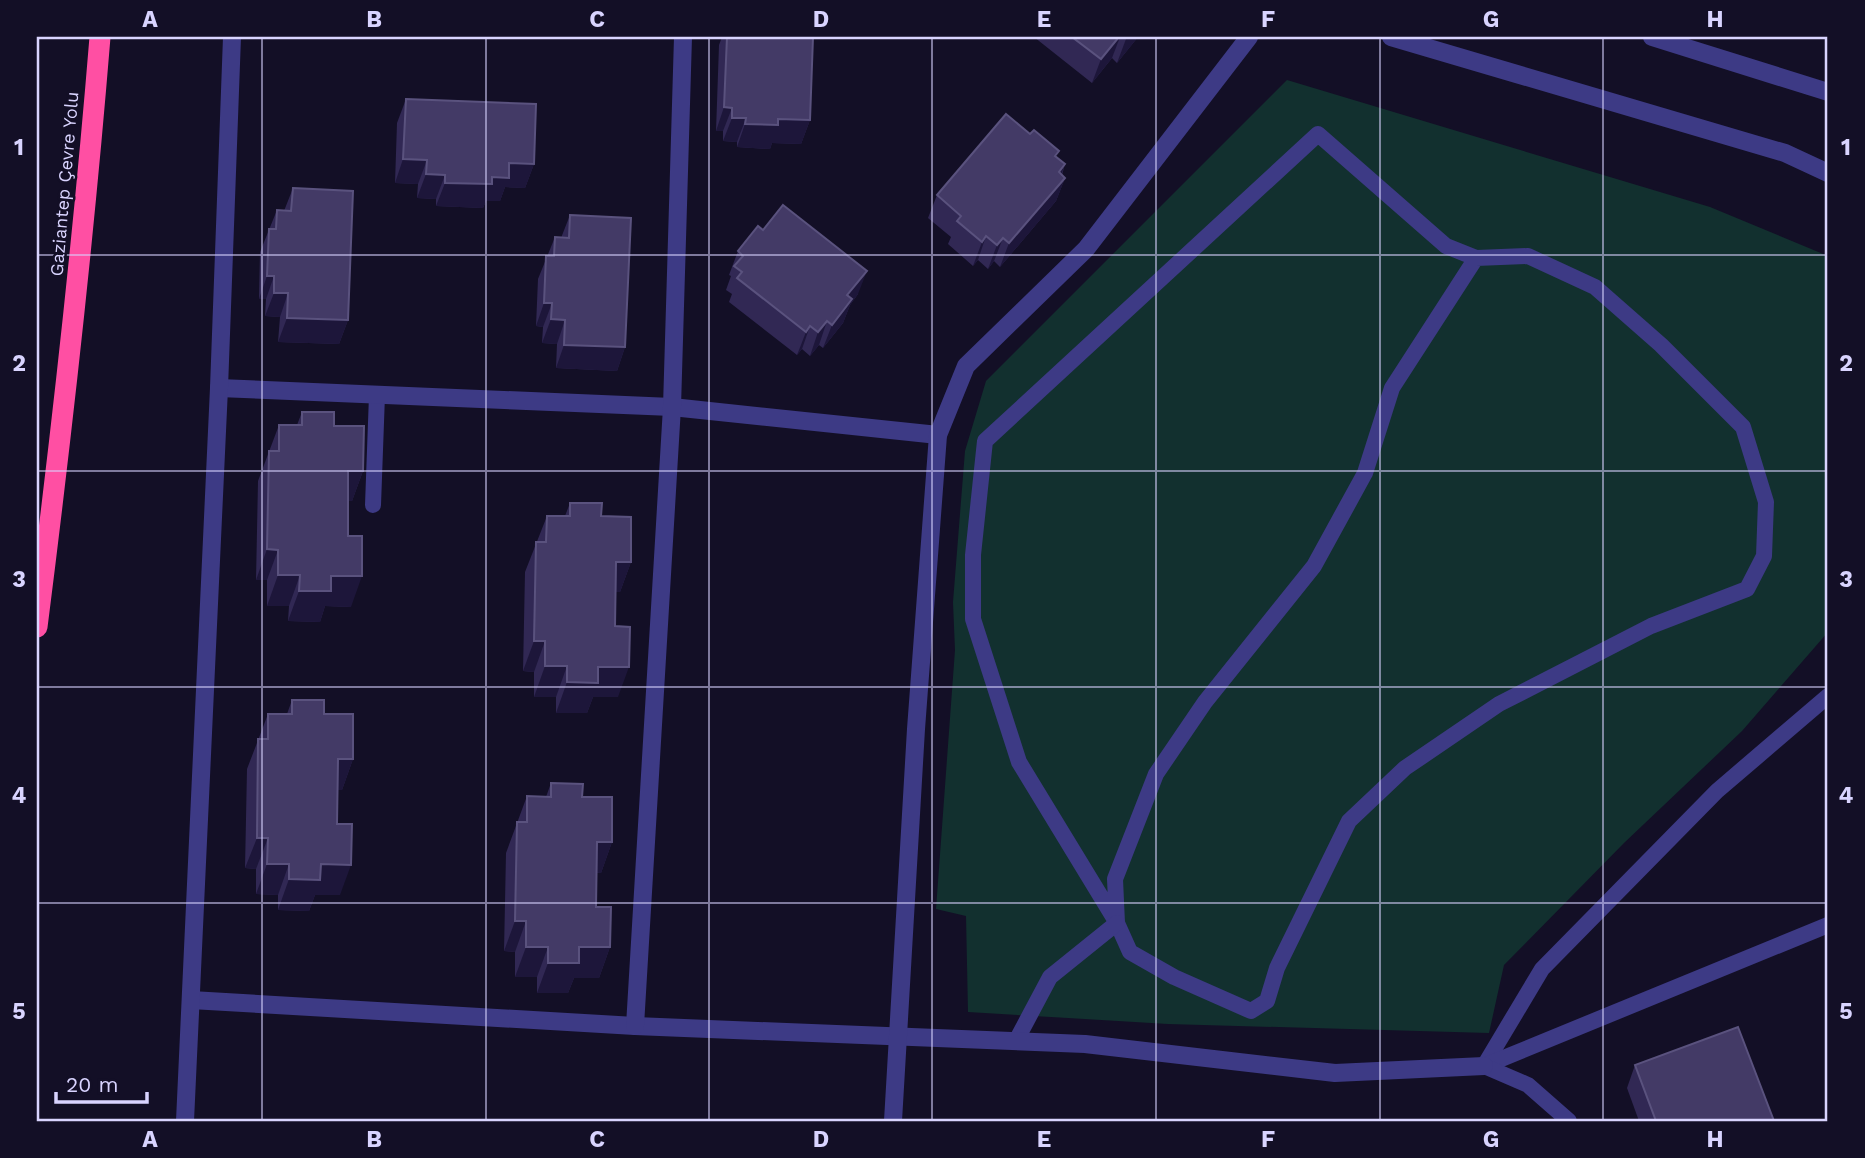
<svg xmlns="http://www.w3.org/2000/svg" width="1865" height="1158" font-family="'Work Sans',sans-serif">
  <rect width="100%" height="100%" fill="#130f26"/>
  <polygon fill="#12302f" points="1287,80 1710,207 1828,256 1828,632 1742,731 1624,843 1504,965 1489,1033 1168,1024 968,1012 966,916 936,909 955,650 953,602 965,451 986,381"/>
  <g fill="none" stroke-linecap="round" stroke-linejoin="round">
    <g stroke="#3d3a85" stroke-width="16">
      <polyline points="373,505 377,395"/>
      <polyline points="1117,923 1115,879 1156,774 1205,702 1314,566 1365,473 1392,388 1476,258 1446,246 1318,134 985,441 973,555 973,619 1019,762 1117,923 1130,952 1174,977 1251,1011 1267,1001 1277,968 1349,821 1405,768 1499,704 1651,626 1747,589 1764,556 1766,502 1743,427 1661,345 1595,287 1528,256 1476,258"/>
      <polyline points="1016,1041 1050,977 1117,923"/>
      <polyline points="1484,1066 1542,969 1717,791 1828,696"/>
      <polyline points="1484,1066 1828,925"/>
      <polyline points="1484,1066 1528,1085 1569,1121"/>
    </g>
    <g stroke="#3d3a85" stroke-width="18">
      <polyline points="219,388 672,407 938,435"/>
      <polyline points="191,1000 635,1026 1085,1044 1335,1073 1484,1066"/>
      <polyline points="635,1026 672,407 683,37"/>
      <polyline points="185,1121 219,388 232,37"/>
    </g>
    <g stroke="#3d3a85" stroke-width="18">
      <polyline points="1391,37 1785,153 1828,173"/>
      <polyline points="1652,37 1828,92"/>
      <polyline points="893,1121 916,729 938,435 966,366 1086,249 1249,37"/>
    </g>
    <path stroke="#ff4fa3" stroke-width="21" d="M37 627C62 430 84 234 100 37"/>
  </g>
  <g fill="#312854">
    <polygon points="722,37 813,37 810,120 801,144 772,143 770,149 737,147 737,142 723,141 723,131 716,131 719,45"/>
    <polygon points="1034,37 1138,37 1117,63 1112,58 1092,83"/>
    <polygon points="406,99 534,164 525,188 505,187 500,201 486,201 483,208 436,206 436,199 417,198 418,184 395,183 397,123"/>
    <polygon points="1057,157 1065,164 1062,175 1065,178 1056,201 1000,267 994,261 988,269 978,260 973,266 948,244 951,237 928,218 937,195"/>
    <polygon points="293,188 348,320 339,344 278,342 280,317 265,316 266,299 259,299 260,252 277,210 284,211"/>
    <polygon points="570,215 625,347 617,371 556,368 557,344 542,343 543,327 536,326 538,279 555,237 561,238"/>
    <polygon points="738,251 858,294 850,305 843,323 823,348 819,345 810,356 802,349 797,355 729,302 732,294 726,290 731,276 729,275"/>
    <polygon points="302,412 334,426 363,471 352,501 348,501 348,536 351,607 325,606 320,622 288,621 289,606 267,606 267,580 256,580 258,481 279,425 297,425"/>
    <polygon points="570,503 601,516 631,562 620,592 616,592 615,626 618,697 593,697 587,713 556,713 556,697 534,697 534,672 523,671 525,572 547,516 565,516"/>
    <polygon points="292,700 324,714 353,759 342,790 338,790 337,824 340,895 315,895 309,911 278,910 278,895 256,894 256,869 245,868 247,769 268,714 287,714"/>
    <polygon points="551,783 582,797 612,842 601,873 596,873 596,907 610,947 599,978 574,978 568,993 537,993 537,977 515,977 515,952 504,951 506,853 527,796 546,797"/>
    <polygon points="1635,1065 1774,1121 1639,1121 1627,1088"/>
  </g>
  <g fill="#1d163a">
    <polygon points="1119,37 1120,37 1112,58 1092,83 1101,59"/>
    <polygon points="1128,37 1138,37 1117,63 1126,39"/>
    <polygon points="724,107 732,108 723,131 716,131"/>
    <polygon points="732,118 746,118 737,142 723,141"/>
    <polygon points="778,119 810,120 801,144 772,143 770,149 737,147 745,124"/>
    <polygon points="403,159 427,160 418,184 395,183"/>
    <polygon points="509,163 534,164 525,188 505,187 500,201 486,201 483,208 436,206 445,183 492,177"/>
    <polygon points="1065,164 1057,186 1065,178 1056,201 1000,267 1009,243"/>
    <polygon points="426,174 445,175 436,199 417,198"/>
    <polygon points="986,236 978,260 973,266 982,242"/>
    <polygon points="1003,238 994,261 988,269 997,245"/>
    <polygon points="867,271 858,294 850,305 843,323 823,348 832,325 847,295"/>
    <polygon points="267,276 274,276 266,299 259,299"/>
    <polygon points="274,293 288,293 280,317 265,316"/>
    <polygon points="544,303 552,303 543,327 536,326"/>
    <polygon points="287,318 348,320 339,344 278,342"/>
    <polygon points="551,319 565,320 557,344 542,343"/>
    <polygon points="827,321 819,345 810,356 818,332"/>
    <polygon points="810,326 802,349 797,355 806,332"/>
    <polygon points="564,345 625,347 617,371 556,368"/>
    <polygon points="348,471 363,471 352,501 337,501"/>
    <polygon points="267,549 278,550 267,580 256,580"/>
    <polygon points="616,562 631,562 620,592 605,592"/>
    <polygon points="278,575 300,575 289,606 267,606"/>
    <polygon points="331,576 362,576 351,607 325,606 320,622 288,621 299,591"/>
    <polygon points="534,641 545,641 534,672 523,671"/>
    <polygon points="545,666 567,666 556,697 534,697"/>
    <polygon points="598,667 629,667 618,697 593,697 587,713 556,713 567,682"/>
    <polygon points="338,759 353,759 342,790 327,790"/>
    <polygon points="257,838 268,838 256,869 245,868"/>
    <polygon points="597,842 612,842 601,873 586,872"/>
    <polygon points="267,864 289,864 278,895 256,894"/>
    <polygon points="321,864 351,865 340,895 315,895 309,911 278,910 289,879"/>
    <polygon points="515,921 526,921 515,952 504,951"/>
    <polygon points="526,947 548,947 537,977 515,977"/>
    <polygon points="579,947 610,947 599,978 574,978 568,993 537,993 548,963"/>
  </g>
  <g fill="#433a66" stroke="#5a527e" stroke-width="2">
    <polygon points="727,37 813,37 810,120 778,119 778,125 745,124 746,118 732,118 732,108 724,107"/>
    <polygon points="1072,37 1119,37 1101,59"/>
    <polygon points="406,99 536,104 534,164 509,163 509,178 492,177 492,184 445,183 445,175 426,174 427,160 403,159"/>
    <polygon points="1006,114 1030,134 1034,130 1059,151 1055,156 1065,164 1059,172 1065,178 1009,243 1003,238 997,245 986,236 982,242 957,221 961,216 937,195"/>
    <polygon points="293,188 353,191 348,320 287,318 288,293 274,293 274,276 267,276 269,229 276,229 277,210 291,211"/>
    <polygon points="783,205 867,271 847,295 852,299 832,325 827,321 818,332 810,326 806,332 737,278 742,272 734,266 743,256 738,251 758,226 763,230"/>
    <polygon points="570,215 631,218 625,347 564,345 565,320 551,319 552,303 544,303 546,256 554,256 555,237 569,238"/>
    <polygon points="302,412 334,412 334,426 364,426 363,471 348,471 348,536 362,536 362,576 331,576 331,591 299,591 300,575 278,575 278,550 267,549 269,451 279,451 279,425 302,425"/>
    <polygon points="570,503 602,503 601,516 631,517 631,562 616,562 615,626 630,627 629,667 598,667 598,683 567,682 567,666 545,666 545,641 534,641 536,542 546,542 547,516 570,516"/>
    <polygon points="292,700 324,700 324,714 353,714 353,759 338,759 337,824 352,824 351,865 321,864 320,880 289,879 289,864 267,864 268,838 257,838 258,739 268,739 268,714 292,714"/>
    <polygon points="551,783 583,784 582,797 612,797 612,842 597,842 596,907 611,907 610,947 579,947 579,963 548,963 548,947 526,947 526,921 515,921 517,822 527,822 527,796 551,797"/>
    <polygon points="1738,1027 1774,1121 1656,1121 1635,1065"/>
  </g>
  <path fill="none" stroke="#d9d4ff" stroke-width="2" stroke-opacity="0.55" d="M262 37V1121M486 37V1121M709 37V1121M932 37V1121M1156 37V1121M1380 37V1121M1603 37V1121M37 255H1828M37 471H1828M37 687H1828M37 903H1828"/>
  <g text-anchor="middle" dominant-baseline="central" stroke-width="5" stroke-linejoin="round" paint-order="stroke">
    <g font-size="18" fill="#d9d4ff" stroke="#130f26">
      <text transform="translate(64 184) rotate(-85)">Gaziantep Çevre Yolu</text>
    </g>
  </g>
  <rect width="1865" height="1158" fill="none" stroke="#130f26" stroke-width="77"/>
  <path d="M56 1092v10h91v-10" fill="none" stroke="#d9d4ff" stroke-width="3.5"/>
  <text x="66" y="1092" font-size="21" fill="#d9d4ff" stroke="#130f26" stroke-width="5" paint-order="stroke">20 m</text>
  <rect x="38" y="38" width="1788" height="1082" fill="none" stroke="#d9d4ff" stroke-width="2.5"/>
  <g font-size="23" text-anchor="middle" font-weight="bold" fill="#d9d4ff">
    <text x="150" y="27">A</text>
    <text x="374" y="27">B</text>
    <text x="597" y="27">C</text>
    <text x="821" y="27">D</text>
    <text x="1044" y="27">E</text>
    <text x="1268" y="27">F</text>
    <text x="1491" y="27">G</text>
    <text x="1715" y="27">H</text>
    <text x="19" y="155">1</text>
    <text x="1846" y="155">1</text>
    <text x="19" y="371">2</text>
    <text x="1846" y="371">2</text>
    <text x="19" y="587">3</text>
    <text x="1846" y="587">3</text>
    <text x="19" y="803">4</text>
    <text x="1846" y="803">4</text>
    <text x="19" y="1019">5</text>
    <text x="1846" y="1019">5</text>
    <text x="150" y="1147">A</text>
    <text x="374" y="1147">B</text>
    <text x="597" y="1147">C</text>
    <text x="821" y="1147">D</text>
    <text x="1044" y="1147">E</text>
    <text x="1268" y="1147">F</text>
    <text x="1491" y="1147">G</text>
    <text x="1715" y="1147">H</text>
  </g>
</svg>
